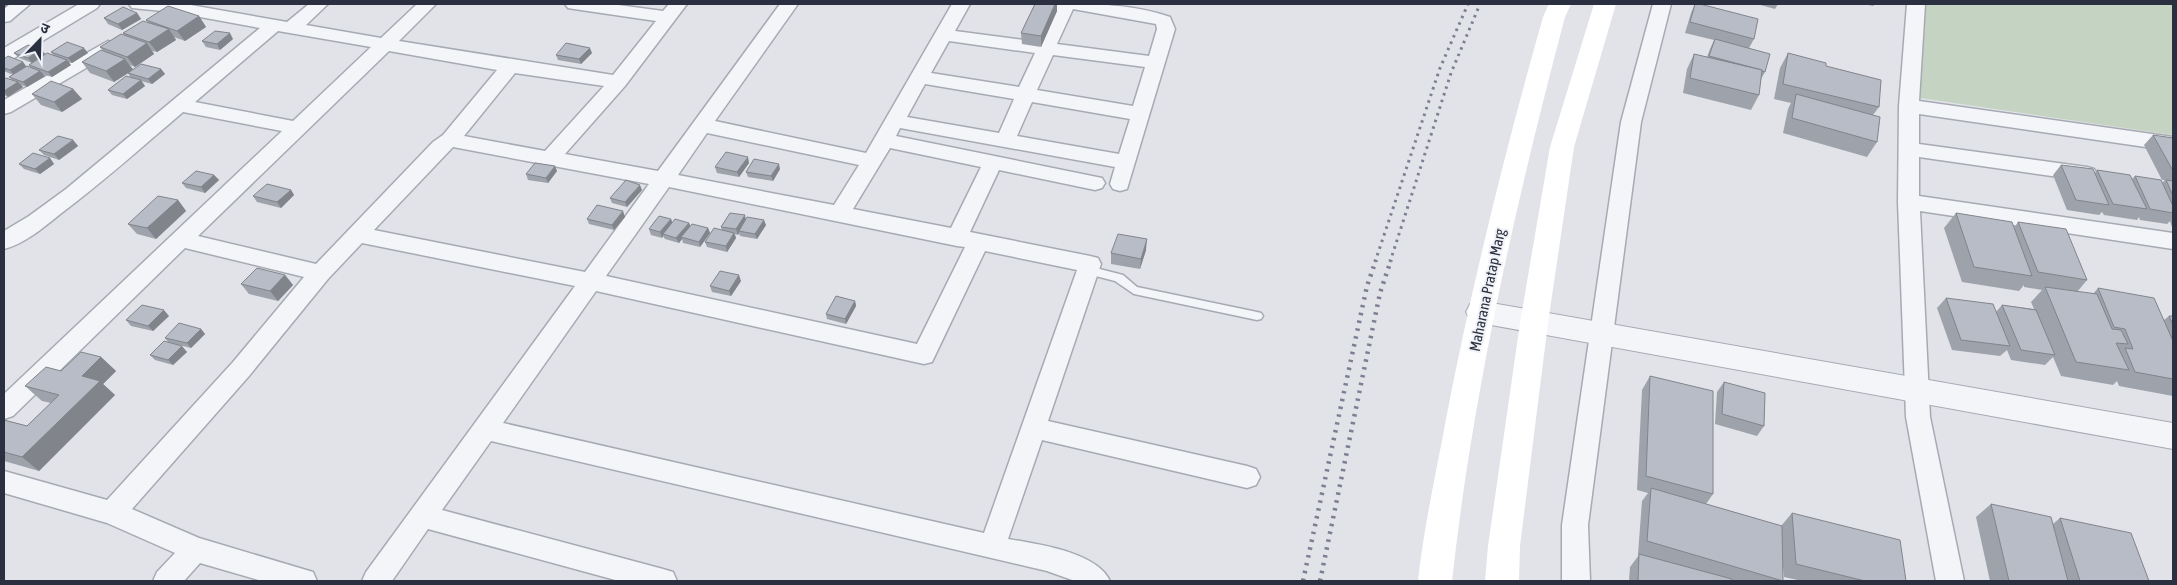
<svg xmlns="http://www.w3.org/2000/svg" width="2177" height="585" font-family="'Asap Condensed','Noto Sans Devanagari',sans-serif">
  <rect width="100%" height="100%" fill="#e1e3e9"/>
  <polygon fill="#c5d3c2" points="1926,4 2173,4 2173,135 1920,98"/>
  <g fill="none" stroke-linecap="round" stroke-linejoin="round">
    <g stroke="#a6aab3" stroke-width="3">
      <polygon id="service" points="1088,266 1123,275 1137,287 1257,312 1261,313 1263,316 1261,319 1257,320 1134,294 1115,281 1084,273 1082,270 1084,267"/>
    </g>
    <g stroke="#a6aab3" stroke-width="3">
      <g id="minor">
        <polygon points="10,4 30,4 10,21 4,22 4,9"/>
        <polygon points="79,4 100,4 97,8 11,60 4,62 4,48"/>
        <path d="M129 4H185L287 22 309 4H328L306 25 381 38 417 4H436L399 41 613 75 656 21 574 9 568 8 565 4H611L663 11 669 4H687L625 86 565 154 658 171 780 4H798L715 121 866 153 952 4H970L955 31 1040 42 1057 4C1095 4 1134 4 1170 17L1175 29 1127 189 1120 191 1113 189 1110 184 1115 167 900 128 896 136 1102 178 1105 183 1102 188 1095 190 999 170 970 232 1090 256 1098 258 1101 264 1048 421 1247 466 1256 469 1260 477 1256 485 1247 488 1042 440 1008 539C1037 544 1097 552 1110 581H1075L1047 571 491 441 442 510 663 569 673 572 677 581H619L428 529 392 581H362L366 572 575 286 362 243 328 279 249 376 132 509 199 538 313 572 317 581H262L200 563 184 581H153L157 572 175 553 107 523 4 493V471L107 500 233 362 304 277 185 248 13 416 4 419V394L282 131 183 112C142 147 102 183 59 215 43 228 24 244 4 249V231L29 216 66 189 260 28 173 12 132 8ZM1073 9 1156 24 1157 29 1149 56 1057 44ZM278 31 371 47 293 121 195 102ZM949 41 1035 53 1019 87 931 73ZM389 51 497 70 443 135 433 142 316 264 198 236ZM1053 55 1145 67 1133 106 1037 90ZM515 73 604 86 545 151 464 136ZM925 84 1014 99 999 133 907 117ZM1032 102 1130 119 1119 154 1017 136ZM707 133 859 165 834 205 678 175ZM453 147 649 184 585 272 374 230ZM890 148 981 167 951 228 853 209ZM669 187 957 246 965 247 917 344 606 276ZM985 251 1077 270 984 533 503 423 596 291 924 364 932 362Z"/>
        <polygon points="1653,4 1671,4 1641,122 1588,525 1590,581 1562,581 1562,525 1621,122"/>
        <polygon points="1907,4 1925,4 1919,101 2173,137 2173,151 1919,114 1919,144 2087,167 2094,169 2097,174 2094,179 2087,181 1919,157 1919,196 2173,233 2173,249 1920,211 1930,417 1964,581 1936,581 1906,417 1898,202 1899,106"/>
        <polygon points="108,41 115,43 117,47 115,51 11,112 4,114 4,100"/>
      </g>
    </g>
    <g stroke="#a6aab3" stroke-width="2">
      <polygon id="tertiary" points="1480,301 2173,423 2173,449 1480,323 1470,320 1466,312 1470,304"/>
    </g>
    <use href="#service" fill="#f4f5f8" fill-rule="evenodd"/>
    <use href="#minor" fill="#f4f5f8" fill-rule="evenodd"/>
    <use href="#tertiary" fill="#f4f5f8" fill-rule="evenodd"/>
    <g fill="#fff" fill-rule="evenodd">
      <path d="M1549 4H1571L1565 17C1516 202 1473 391 1452 581H1418C1424 525 1437 469 1447 414 1473 280 1506 148 1543 17Z"/>
      <polygon points="1594,4 1616,4 1574,147 1548,323 1520,546 1519,581 1485,581 1488,546 1520,323 1550,147"/>
    </g>
    <g stroke="#7b8192" stroke-width="3" stroke-dasharray="2.5 4.5" stroke-linecap="butt">
      <polyline points="1375,262 1440,68 1468,4"/>
      <polyline points="1390,262 1451,73 1480,4"/>
    </g>
    <g stroke="#7b8192" stroke-width="4.5" stroke-dasharray="2.5 5.5" stroke-linecap="butt">
      <polyline points="1303,581 1367,286 1376,260"/>
      <polyline points="1320,581 1380,293 1391,260"/>
    </g>
  </g>
  <g fill="#9ea2aa">
    <polygon points="1035,4 1057,4 1057,11 1041,47 1022,44 1021,33"/>
    <polygon points="1695,4 1754,39 1749,48 1765,72 1761,79 1759,95 1751,110 1683,93 1687,69 1694,54 1707,57 1710,49 1714,40 1685,33 1691,13"/>
    <polygon points="1757,4 1778,4 1775,9"/>
    <polygon points="1864,4 1875,4 1873,6"/>
    <polygon points="137,13 141,19 122,30 108,24 104,18"/>
    <polygon points="199,16 206,27 185,41 174,37 176,40 157,52 152,51 154,54 135,67 130,65 133,69 161,69 165,74 152,84 141,81 145,86 127,99 112,95 108,90 131,78 128,73 133,70 114,82 90,73 82,62 103,51 100,47 125,36 123,33 148,22 146,20"/>
    <polygon points="233,39 220,50 206,47 202,41"/>
    <polygon points="51,52 88,53 72,63 68,62 71,65 52,77 42,74 45,76 27,87 21,85 23,87 8,97 4,95 4,79 12,80 9,77 13,75 4,71 4,59 23,62 26,66 31,68 29,65 32,63 19,58 14,53 54,56"/>
    <polygon points="592,53 581,64 558,60 556,55"/>
    <polygon points="1788,53 1826,66 1879,107 1873,115 1877,142 1867,157 1783,133 1788,109 1791,103 1774,99 1780,68"/>
    <polygon points="73,89 82,99 62,112 41,105 32,94"/>
    <polygon points="2153,135 2173,138 2173,227 2172,227 2170,221 2167,224 2140,220 2139,217 2137,220 2104,215 2102,212 2099,215 2067,210 2053,175 2061,165 2095,173 2097,170 2132,179 2135,176 2162,183 2165,180 2162,180 2144,145"/>
    <polygon points="73,140 78,146 59,160 44,155 39,150"/>
    <polygon points="50,158 54,164 40,174 24,169 19,164"/>
    <polygon points="749,163 739,177 717,173 715,167"/>
    <polygon points="780,169 773,181 748,177 746,172"/>
    <polygon points="557,171 548,183 528,180 526,174"/>
    <polygon points="214,175 219,180 205,193 186,188 182,183"/>
    <polygon points="291,190 294,195 281,208 257,202 253,196"/>
    <polygon points="642,190 627,207 612,203 610,198"/>
    <polygon points="178,200 186,211 156,239 137,234 128,224"/>
    <polygon points="1956,213 2014,228 2018,222 2087,280 2077,292 2093,294 2098,288 2164,320 2169,316 2173,316 2173,396 2119,386 2117,381 2113,385 2061,376 2053,357 2045,365 2011,360 2007,350 2000,356 1952,350 1937,308 1946,298 1996,312 2002,305 2034,309 2031,302 2042,290 2024,287 2024,285 2019,291 1962,282 1944,228"/>
    <polygon points="625,217 614,230 589,224 587,219"/>
    <polygon points="671,219 672,223 689,223 690,226 708,228 710,233 700,247 683,243 682,239 679,243 665,239 663,236 662,238 651,235 649,229"/>
    <polygon points="766,225 757,239 740,236 739,233 738,235 735,234 736,238 727,252 707,247 705,242 722,230 721,227"/>
    <polygon points="1146,250 1140,269 1111,264 1111,253"/>
    <polygon points="285,275 293,285 278,301 249,294 241,284"/>
    <polygon points="741,281 731,296 712,292 710,286"/>
    <polygon points="855,301 856,306 846,324 827,319 826,314"/>
    <polygon points="169,316 153,331 131,326 126,320"/>
    <polygon points="201,329 205,334 191,348 175,344 187,352 173,365 155,360 150,355 169,343 165,338"/>
    <polygon points="101,357 116,371 103,384 115,395 39,471 4,461 4,420 27,426 51,403 42,401 25,386"/>
    <polygon points="1650,376 1713,494 1706,504 1781,526 1792,513 1906,581 1802,581 1784,577 1782,556 1783,581 1629,581 1630,567 1639,555 1638,554 1642,501 1648,493 1637,490 1642,390"/>
    <polygon points="1724,382 1764,426 1757,436 1715,424 1717,392"/>
    <polygon points="1991,504 2053,524 2060,518 2149,581 1990,581 1976,517"/>
  </g>
  <g fill="#81848b">
    <polygon points="4,4 9,4 4,8"/>
    <polygon points="1055,4 1057,4 1057,11 1041,47 1041,36"/>
    <polygon points="137,13 141,19 122,30 118,24"/>
    <polygon points="199,16 206,27 185,41 177,31"/>
    <polygon points="169,29 176,40 157,52 149,42"/>
    <polygon points="230,33 233,39 220,50 217,44"/>
    <polygon points="147,43 154,54 135,67 127,57"/>
    <polygon points="84,48 88,53 72,63 68,58"/>
    <polygon points="590,48 592,53 581,64 579,59"/>
    <polygon points="41,49 46,55 32,63 28,58"/>
    <polygon points="125,59 133,70 114,82 106,71"/>
    <polygon points="67,60 71,65 52,77 48,72"/>
    <polygon points="23,62 27,68 14,75 10,70"/>
    <polygon points="161,69 165,74 152,84 148,79"/>
    <polygon points="40,71 45,76 27,87 23,82"/>
    <polygon points="141,80 145,86 127,99 123,94"/>
    <polygon points="18,82 23,87 8,97 4,91"/>
    <polygon points="73,89 82,99 62,112 54,102"/>
    <polygon points="73,140 78,146 59,160 54,154"/>
    <polygon points="748,157 749,163 739,177 737,172"/>
    <polygon points="50,158 54,164 40,174 35,169"/>
    <polygon points="779,164 780,169 773,181 771,176"/>
    <polygon points="555,166 557,171 548,183 546,178"/>
    <polygon points="214,175 219,180 205,193 201,187"/>
    <polygon points="640,185 642,190 627,207 625,202"/>
    <polygon points="291,190 294,195 281,208 277,202"/>
    <polygon points="178,200 186,211 156,239 147,228"/>
    <polygon points="623,211 625,217 614,230 612,225"/>
    <polygon points="745,215 746,221 739,231 739,233 738,235 736,229"/>
    <polygon points="671,219 673,224 663,234 663,236 662,238 660,232"/>
    <polygon points="764,220 766,225 757,239 755,234"/>
    <polygon points="689,223 691,228 681,237 682,239 679,243 676,238"/>
    <polygon points="708,228 710,233 700,247 699,242"/>
    <polygon points="734,233 736,238 727,252 726,246"/>
    <polygon points="1147,239 1146,250 1140,269 1141,259"/>
    <polygon points="285,275 293,285 278,301 270,291"/>
    <polygon points="739,275 741,281 731,296 729,291"/>
    <polygon points="855,301 856,306 846,324 845,319"/>
    <polygon points="164,310 169,316 153,331 148,326"/>
    <polygon points="201,329 205,334 191,348 187,343"/>
    <polygon points="182,346 187,352 173,365 168,360"/>
    <polygon points="101,357 116,371 103,384 115,395 39,471 22,457 82,376"/>
  </g>
  <g fill="#b8bcc6" stroke="#81848b">
    <polygon points="1035,4 1055,4 1041,36 1021,33"/>
    <polygon points="1695,4 1700,4 1758,19 1754,39 1690,22"/>
    <polygon points="168,6 199,16 177,31 146,20"/>
    <polygon points="123,7 137,13 118,24 104,18"/>
    <polygon points="143,21 169,29 149,42 123,33"/>
    <polygon points="215,31 230,33 217,44 202,41"/>
    <polygon points="121,34 147,43 127,57 100,47"/>
    <polygon points="1715,39 1770,54 1765,72 1762,71 1762,70 1709,56"/>
    <polygon points="67,42 84,48 68,58 51,52"/>
    <polygon points="566,43 590,48 579,59 556,55"/>
    <polygon points="28,45 41,49 28,58 14,53"/>
    <polygon points="101,50 125,59 106,71 82,62"/>
    <polygon points="47,53 67,60 48,72 29,65"/>
    <polygon points="1788,53 1826,63 1826,66 1881,80 1879,107 1783,84"/>
    <polygon points="1694,54 1762,70 1759,95 1690,78"/>
    <polygon points="8,56 23,62 10,70 4,68 4,59"/>
    <polygon points="141,64 161,69 148,79 128,73"/>
    <polygon points="27,66 40,71 23,82 9,77"/>
    <polygon points="126,76 141,80 123,94 108,90"/>
    <polygon points="6,78 18,82 4,91 4,79"/>
    <polygon points="51,81 73,89 54,102 32,94"/>
    <polygon points="1796,94 1880,117 1877,142 1792,118"/>
    <polygon points="2153,135 2173,138 2173,170 2172,169"/>
    <polygon points="58,136 73,140 54,154 39,150"/>
    <polygon points="726,152 748,157 737,172 715,167"/>
    <polygon points="33,153 50,158 35,169 19,164"/>
    <polygon points="754,159 779,164 771,176 746,172"/>
    <polygon points="535,163 555,166 546,178 526,174"/>
    <polygon points="2061,165 2093,169 2109,205 2076,200"/>
    <polygon points="2097,170 2130,175 2147,209 2113,204"/>
    <polygon points="196,171 214,175 201,187 182,183"/>
    <polygon points="2135,176 2161,180 2173,206 2173,213 2150,209"/>
    <polygon points="626,180 640,185 625,202 610,198"/>
    <polygon points="2166,180 2173,181 2173,196"/>
    <polygon points="267,184 291,190 277,202 253,196"/>
    <polygon points="158,196 178,200 147,228 128,224"/>
    <polygon points="597,205 623,211 612,225 587,219"/>
    <polygon points="730,213 745,215 736,229 721,227"/>
    <polygon points="1956,213 2012,222 2032,276 1974,267"/>
    <polygon points="659,216 671,219 660,232 649,229"/>
    <polygon points="747,217 764,220 755,234 739,231"/>
    <polygon points="675,219 689,223 676,238 663,234"/>
    <polygon points="2018,222 2066,229 2087,280 2038,272"/>
    <polygon points="692,224 708,228 699,242 681,237"/>
    <polygon points="714,228 734,233 726,246 705,242"/>
    <polygon points="1118,234 1147,239 1141,259 1111,253"/>
    <polygon points="257,268 285,275 270,291 241,284"/>
    <polygon points="720,271 739,275 729,291 710,286"/>
    <polygon points="2045,287 2097,294 2112,329 2121,330 2128,344 2116,343 2129,370 2076,362"/>
    <polygon points="2098,288 2154,298 2173,341 2173,379 2135,372 2125,348 2133,349 2125,329 2114,327"/>
    <polygon points="836,296 855,301 845,319 826,314"/>
    <polygon points="1946,298 1993,304 2010,346 1961,340"/>
    <polygon points="142,305 164,310 148,326 126,320"/>
    <polygon points="2002,305 2036,310 2055,355 2021,350"/>
    <polygon points="2169,316 2173,316 2173,325"/>
    <polygon points="179,323 201,329 187,343 165,338"/>
    <polygon points="164,341 182,346 168,360 150,355"/>
    <polygon points="81,352 101,357 82,376 100,381 22,457 4,452 4,420 27,426 59,395 25,386 46,367 61,371"/>
    <polygon points="1650,376 1713,391 1713,494 1646,476"/>
    <polygon points="1724,382 1765,393 1764,426 1722,414"/>
    <polygon points="1651,488 1782,526 1783,581 1647,541"/>
    <polygon points="1991,504 2051,517 2068,581 2009,581"/>
    <polygon points="1792,513 1900,540 1906,581 1865,581 1796,564"/>
    <polygon points="2060,518 2131,533 2149,581 2080,581"/>
    <polygon points="1639,554 1732,579 1732,581 1638,581"/>
  </g>
  <g text-anchor="middle" dominant-baseline="central" stroke-width="4" stroke-linejoin="round" paint-order="stroke">
    <g font-size="15" fill="#2a3040" stroke="#f0f2f7">
      <text transform="translate(1487 290) rotate(-78)">Maharana Pratap Marg</text>
    </g>
  </g>
  <rect width="2177" height="585" fill="none" stroke="#2a3040" stroke-width="10"/>
  <g transform="translate(40 40) rotate(23)" stroke="#f0f2f7" stroke-width="4" paint-order="stroke">
  <path d="M0-4L9 19L0 12L-9 19Z" fill="#2a3040"/>
  <text y="-8" font-size="14" font-weight="bold" text-anchor="middle" fill="#2a3040">उ</text>
  </g>
</svg>
